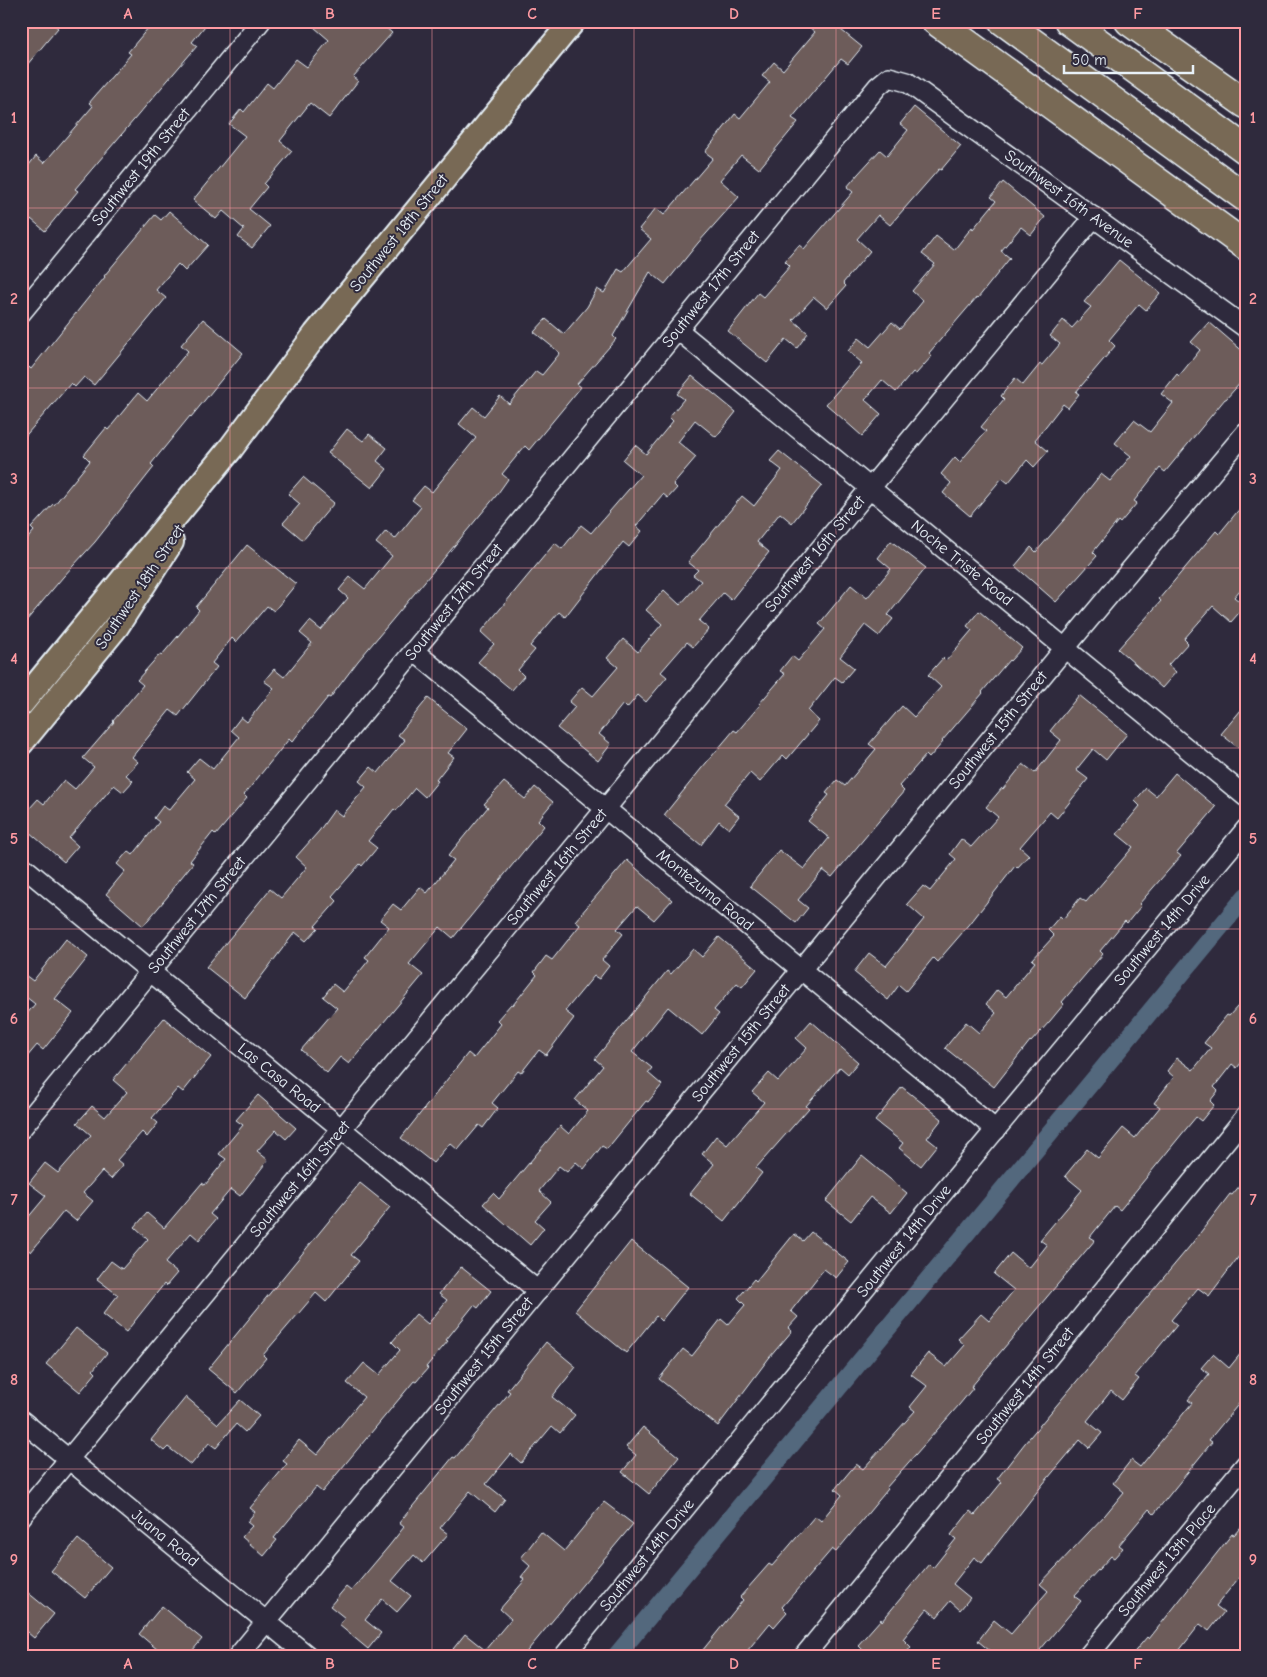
<svg xmlns="http://www.w3.org/2000/svg" width="1267" height="1677" font-family="'Comic Neue',sans-serif">
  <rect width="100%" height="100%" fill="#2f2a3d"/>
  <filter id="ink" filterUnits="userSpaceOnUse"><feTurbulence type="fractalNoise" baseFrequency=".02" numOctaves="2"/><feDisplacementMap in="SourceGraphic" scale="10" xChannelSelector="R" yChannelSelector="G"/><feConvolveMatrix kernelMatrix="1 2 1 2 8 2 1 2 1" color-interpolation-filters="sRGB"/></filter>
  <g filter="url(#ink)">
    <g fill="none" stroke-linecap="round" stroke-linejoin="round">
      <polyline stroke="#52677d" stroke-width="18" points="616,1656 1246,896"/>
    </g>
    <g fill="#6d5c5a" stroke="#e8f1f8">
      <polygon points="21,21 50,21 58,28 21,72"/>
      <polygon points="154,21 209,21 192,42 197,46 75,189 78,191 45,231 31,219 21,232 21,184 29,174 25,170 36,156 44,163 93,106 89,103 131,54 128,52"/>
      <polygon points="307,21 378,21 392,33 353,77 358,81 329,118 310,103 280,141 292,151 264,184 267,187 249,209 270,226 252,248 238,237 244,229 223,211 216,219 193,200 245,136 229,124 241,109 244,112 267,83 273,88 296,59 307,67 329,40"/>
      <polygon points="802,21 830,21 862,47 848,64 841,59 820,84 792,118 798,122 759,169 741,155 720,180 739,197 698,243 665,284 650,272 613,336 616,339 577,384 581,387 529,450 525,446 502,474 508,479 496,496 358,661 330,698 328,697 292,742 289,739 244,795 247,798 216,835 213,832 190,861 193,863 172,889 173,890 143,926 106,894 125,871 117,864 128,851 133,855 159,822 154,818 163,806 169,810 195,779 187,772 199,758 213,769 239,737 231,730 241,717 247,722 274,688 264,681 274,669 284,677 312,643 300,633 310,621 321,630 348,598 339,590 350,577 365,589 392,556 376,543 386,531 395,539 421,507 412,500 424,486 432,492 476,438 459,424 473,407 484,416 500,396 509,404 536,371 542,375 560,353 534,332 546,319 564,334 587,307 597,289 604,293 618,269 623,272 651,239 639,229 656,208 664,215 713,158 705,152 735,114 740,118 770,82 762,76 774,62 783,70 815,32"/>
      <polygon points="914,107 961,146 941,170 939,169 890,225 878,215 857,239 870,251 843,283 846,286 827,308 814,297 793,320 808,333 797,348 786,339 767,363 728,331 758,293 763,297 790,266 785,261 799,245 804,249 853,192 847,187 858,174 880,150 887,156 908,130 900,124"/>
      <polygon points="1003,182 1045,217 1031,235 1021,227 1001,251 1010,258 978,298 977,297 929,353 932,356 916,374 913,372 896,392 882,380 865,400 881,414 862,436 826,404 862,363 848,351 859,338 870,347 892,322 900,329 923,301 912,291 935,264 922,254 936,236 954,250 972,227 973,229 996,201 991,197"/>
      <polygon points="169,211 208,245 185,271 178,264 156,290 166,298 94,385 84,377 75,387 71,383 21,441 21,377 29,367 31,369 105,277 104,276 155,215 161,220"/>
      <polygon points="1119,260 1160,293 1146,310 1139,304 1109,340 1115,346 1076,392 1079,394 1068,408 1063,404 1035,440 1048,451 1034,467 1027,460 1008,483 1002,478 970,516 943,493 951,483 941,474 955,457 960,462 986,431 981,427 1004,399 1001,396 1015,378 1023,385 1040,364 1042,365 1060,344 1050,336 1063,320 1072,328 1091,307 1084,302"/>
      <polygon points="203,319 243,353 191,417 190,416 151,464 154,467 95,542 63,577 21,627 21,546 34,531 31,528 53,504 54,505 90,461 84,455 106,428 108,430 138,393 147,401 188,351 181,345"/>
      <polygon points="1209,322 1246,354 1246,370 1240,377 1243,380 1226,399 1225,399 1165,472 1160,468 1134,501 1137,503 1120,523 1118,521 1093,552 1097,556 1056,602 1015,566 1031,547 1036,552 1069,514 1101,474 1110,481 1131,456 1115,443 1134,420 1150,432 1173,403 1161,394 1177,374 1179,376 1200,350 1191,342"/>
      <polygon points="692,376 736,412 716,437 695,420 678,442 696,457 673,484 677,488 668,498 663,494 636,526 642,531 629,547 623,542 565,617 559,612 530,646 535,650 518,670 524,676 512,690 478,662 494,644 481,632 555,543 562,549 581,525 591,533 641,475 623,460 635,445 646,454 673,421 669,417 684,399 677,394"/>
      <polygon points="347,429 363,441 369,434 387,448 377,461 387,469 372,488 328,453"/>
      <polygon points="779,451 822,485 792,523 780,513 757,542 769,552 731,600 723,593 699,621 709,629 693,647 687,642 661,672 667,677 646,702 638,695 627,708 623,704 599,734 611,744 598,761 557,728 575,707 569,702 582,687 593,696 618,667 607,658 623,639 638,652 662,624 646,610 664,590 680,605 701,581 693,575 698,570 688,562 742,496 754,506 782,470 770,461"/>
      <polygon points="303,477 334,503 303,540 283,523 300,504 288,494"/>
      <polygon points="1246,501 1246,583 1234,597 1245,606 1231,622 1213,606 1184,639 1188,643 1168,665 1176,672 1162,688 1118,649 1161,601 1159,599 1216,531 1219,534"/>
      <polygon points="891,541 926,568 888,615 893,619 879,636 865,625 840,657 854,668 842,682 835,677 808,711 819,721 787,759 783,755 760,782 750,773 724,804 739,816 729,829 719,821 701,845 664,815 701,769 734,730 737,732 760,705 759,704 785,674 780,671 792,656 798,661 825,629 819,624 851,585 867,598 891,569 878,558"/>
      <polygon points="247,545 296,584 274,611 267,606 236,642 232,638 212,663 217,667 178,716 170,710 132,757 138,762 126,775 133,781 123,792 114,785 69,838 78,846 64,862 21,825 21,818 38,799 44,804 64,780 75,789 94,767 83,758 114,722 113,721 143,685 137,680 160,654 161,656 178,636 199,610 196,607"/>
      <polygon points="979,611 1022,648 1010,661 1009,660 982,692 983,693 942,741 943,742 929,758 926,755 899,786 904,791 832,877 823,870 798,900 808,908 796,923 750,886 779,850 804,869 829,838 808,821 829,795 826,793 837,780 845,786 876,749 869,744 902,706 914,717 941,687 928,675 943,658 946,661 972,630 967,626"/>
      <polygon points="1079,695 1127,734 1106,760 1093,749 1076,770 1088,779 1057,818 1050,812 1020,847 1029,855 1017,868 1015,866 969,925 937,962 933,958 906,991 899,985 888,1000 854,972 869,953 886,966 924,919 907,904 923,886 930,891 956,859 950,854 961,839 971,847 998,817 986,807 1002,788 1003,789 1023,764 1035,773 1061,740 1050,731"/>
      <polygon points="428,698 467,729 448,753 454,757 436,780 438,781 425,797 415,788 396,811 394,809 368,841 377,848 362,866 360,864 332,896 337,901 315,926 318,928 306,941 295,932 245,998 206,967 270,889 281,898 307,867 296,857 319,831 334,810 342,816 366,787 359,781 371,767 378,773 405,740 398,735"/>
      <polygon points="1246,704 1246,754 1221,734"/>
      <polygon points="1175,773 1216,807 1177,853 1181,856 1139,904 1141,906 1127,923 1125,921 1100,951 1103,954 1062,1002 1064,1004 1050,1021 1031,1042 1030,1041 994,1087 945,1048 966,1022 979,1033 996,1013 986,1004 997,990 1006,997 1035,962 1032,960 1054,936 1048,930 1060,916 1063,919 1080,898 1086,902 1133,847 1117,834 1140,806 1135,801 1146,788 1156,796"/>
      <polygon points="504,782 525,799 535,787 553,802 538,820 544,826 453,938 440,927 409,964 423,975 349,1064 340,1057 327,1073 301,1050 337,1008 323,997 333,984 343,992 369,960 365,957 389,927 380,920 393,904 401,910 420,887 427,893 454,860 448,856 488,807 484,804"/>
      <polygon points="627,860 672,900 654,920 637,906 617,929 623,934 602,960 609,966 599,979 594,976 565,1011 574,1018 546,1055 539,1050 521,1073 518,1071 492,1103 498,1108 483,1128 479,1125 458,1150 450,1143 433,1163 401,1138 468,1053 474,1058 501,1024 497,1020 511,1004 513,1005 537,975 534,972 546,956 552,960 580,925 575,921"/>
      <polygon points="719,937 757,969 742,987 737,983 714,1010 719,1014 702,1035 668,1007 632,1052 652,1068 648,1073 662,1085 648,1102 646,1101 607,1149 602,1146 584,1169 576,1162 567,1172 559,1166 539,1191 551,1202 535,1220 544,1228 530,1245 483,1204 493,1193 499,1199 560,1126 569,1134 588,1111 575,1100 603,1066 595,1059 667,971 671,974 693,949 702,957"/>
      <polygon points="66,939 88,957 55,999 73,1013 43,1050 37,1045 21,1064 21,1021 35,1004 21,993 21,972 33,981"/>
      <polygon points="1246,997 1246,1057 1237,1068 1232,1064 1214,1087 1218,1091 1210,1101 1214,1105 1201,1121 1196,1117 1186,1129 1120,1210 1115,1206 1090,1237 1095,1240 971,1387 973,1388 959,1405 886,1488 888,1489 836,1552 832,1549 782,1607 787,1612 774,1627 770,1623 743,1656 698,1656 743,1600 740,1597 769,1564 772,1566 815,1516 821,1521 842,1495 835,1489 856,1464 863,1469 915,1411 910,1407 927,1386 911,1374 928,1353 946,1367 965,1345 958,1339 981,1314 989,1321 1014,1290 994,1274 1011,1253 1029,1268 1047,1245 1040,1240 1082,1190 1065,1176 1087,1149 1098,1158 1123,1128 1135,1138 1160,1107 1154,1103 1174,1077 1167,1071 1177,1058 1193,1070 1211,1048 1204,1043 1227,1015 1229,1016"/>
      <polygon points="164,1018 211,1057 183,1092 178,1088 152,1118 158,1123 147,1137 142,1132 117,1160 123,1165 111,1179 102,1171 83,1193 93,1201 76,1221 64,1211 31,1252 21,1244 21,1226 46,1196 29,1183 45,1163 58,1173 91,1135 77,1123 92,1106 105,1117 127,1092 113,1080"/>
      <polygon points="811,1021 858,1062 848,1074 840,1067 806,1106 809,1108 756,1168 762,1173 724,1221 690,1194 714,1164 702,1154 716,1136 727,1145 764,1102 752,1092 769,1073 778,1081 807,1048 796,1038"/>
      <polygon points="902,1087 942,1119 927,1138 937,1146 921,1166 899,1148 903,1143 875,1121"/>
      <polygon points="258,1095 296,1128 286,1139 276,1130 257,1151 268,1160 240,1196 231,1189 210,1214 216,1219 199,1240 191,1233 165,1263 177,1273 166,1286 164,1284 126,1332 103,1314 118,1295 97,1279 111,1261 122,1269 148,1239 135,1227 147,1213 164,1228 202,1183 205,1185 226,1159 219,1154 243,1125 236,1120"/>
      <polygon points="862,1156 907,1193 891,1213 870,1197 851,1221 826,1201"/>
      <polygon points="1246,1178 1246,1247 1209,1296 1198,1288 1171,1320 1177,1325 1135,1376 1139,1379 1122,1400 1111,1391 1087,1421 1102,1433 1089,1448 1080,1440 1043,1484 982,1563 974,1557 953,1584 970,1598 960,1610 950,1601 937,1617 927,1609 903,1639 911,1647 904,1656 869,1656 858,1645 881,1619 882,1621 929,1564 933,1568 956,1539 951,1535 970,1511 975,1515 1002,1482 997,1479 1025,1443 1190,1246 1230,1194 1232,1195"/>
      <polygon points="360,1183 390,1207 351,1255 359,1261 326,1302 316,1293 263,1355 266,1358 237,1393 208,1369"/>
      <polygon points="811,1232 849,1262 836,1278 824,1269 791,1311 798,1317 788,1328 792,1331 769,1358 718,1426 659,1379 683,1349 692,1356 721,1319 728,1325 745,1305 738,1298 754,1279 756,1281 794,1234 803,1241"/>
      <polygon points="631,1241 688,1287 661,1321 656,1316 626,1353 575,1311"/>
      <polygon points="461,1267 491,1291 478,1308 474,1305 446,1340 448,1341 426,1367 428,1368 416,1382 414,1381 322,1492 316,1487 274,1538 277,1540 264,1556 242,1537 252,1526 247,1522 255,1512 250,1508 287,1464 283,1461 299,1440 317,1455 364,1397 347,1383 364,1363 379,1375 400,1350 392,1342 416,1314 428,1324 447,1300 439,1294"/>
      <polygon points="76,1328 107,1353 93,1370 96,1373 80,1392 46,1364"/>
      <polygon points="546,1342 576,1367 552,1397 575,1415 560,1433 552,1426 521,1463 511,1454 486,1484 505,1499 495,1512 470,1491 440,1528 448,1534 423,1563 414,1555 392,1581 411,1596 397,1612 382,1599 365,1620 381,1633 368,1649 339,1625 345,1618 330,1606 346,1587 351,1591 389,1546 404,1527 399,1523 453,1457 455,1458 510,1392 507,1390"/>
      <polygon points="1246,1347 1246,1395 1209,1440 1212,1442 1154,1514 1149,1509 1119,1545 1123,1548 1114,1558 1111,1556 1074,1596 1081,1601 1035,1656 996,1656 978,1641 994,1620 1011,1634 1048,1591 1040,1584 1105,1515 1124,1492 1113,1483 1131,1460 1140,1467 1192,1403 1188,1400 1209,1374 1201,1368 1213,1354 1229,1368"/>
      <polygon points="186,1397 218,1424 240,1400 259,1416 245,1432 236,1424 216,1448 209,1443 191,1465 168,1447 164,1451 151,1440"/>
      <polygon points="643,1427 679,1457 649,1494 622,1472 636,1455 626,1447"/>
      <polygon points="604,1502 633,1524 523,1656 462,1656 453,1649 465,1634 485,1650 511,1619 500,1609 525,1580 521,1577 530,1566 521,1558 541,1532 564,1551"/>
      <polygon points="1246,1521 1246,1569 1216,1606 1224,1612 1209,1631 1200,1624 1175,1656 1131,1656 1147,1637 1149,1639 1232,1534 1234,1535"/>
      <polygon points="78,1539 111,1567 85,1598 51,1571"/>
      <polygon points="21,1587 54,1614 34,1638 21,1627"/>
      <polygon points="162,1606 202,1639 188,1656 153,1656 158,1650 139,1634"/>
    </g>
    <g fill="none" stroke-linecap="round" stroke-linejoin="round">
      <g stroke="#e8f1f8" stroke-width="22">
        <g id="minor">
          <polyline points="21,313 261,21"/>
          <polyline points="678,330 1246,797"/>
          <polyline points="414,651 996,1130"/>
          <polyline points="21,865 538,1291"/>
          <polyline points="21,1129 878,86 889,77 907,82 1246,328"/>
          <polyline points="21,1420 308,1656"/>
          <polyline points="21,1517 1094,217"/>
          <polyline points="238,1656 1065,648 1246,432"/>
          <polyline points="564,1656 932,1206 1246,829"/>
          <polyline points="804,1656 1246,1116"/>
          <polyline points="1088,1656 1246,1464"/>
        </g>
      </g>
      <g stroke="#e8f1f8" stroke-width="28">
        <g id="major">
          <polyline points="21,704 231,448 316,334 573,21"/>
          <polyline points="21,743 116,627 171,542"/>
        </g>
      </g>
      <g stroke="#e8f1f8" stroke-width="31">
        <g id="highway">
          <polyline points="936,21 1246,246"/>
          <polyline points="1003,21 1246,198"/>
          <polyline points="1069,21 1246,150"/>
          <polyline points="1129,21 1246,104"/>
        </g>
      </g>
      <use href="#minor" stroke="#2f2a3d" stroke-width="19"/>
      <use href="#major" stroke="#786954" stroke-width="24"/>
      <use href="#highway" stroke="#786954" stroke-width="28"/>
    </g>
  </g>
  <path fill="none" stroke="#ff9aa2" stroke-width="1" stroke-opacity="0.55" d="M230 21V1656M432 21V1656M634 21V1656M836 21V1656M1038 21V1656M21 208H1246M21 388H1246M21 568H1246M21 748H1246M21 929H1246M21 1109H1246M21 1289H1246M21 1469H1246"/>
  <g text-anchor="middle" dominant-baseline="central" stroke-width="4" stroke-linejoin="round" paint-order="stroke">
    <g font-size="16" fill="#e8f1f8" stroke="#2f2a3d">
      <text transform="translate(141 167) rotate(-51)">Southwest 19th Street</text>
      <text transform="translate(1069 199) rotate(36)">Southwest 16th Avenue</text>
      <text transform="translate(399 233) rotate(-51)">Southwest 18th Street</text>
      <text transform="translate(711 289) rotate(-51)">Southwest 17th Street</text>
      <text transform="translate(815 554) rotate(-50)">Southwest 16th Street</text>
      <text transform="translate(962 563) rotate(39)">Noche Triste Road</text>
      <text transform="translate(140 587) rotate(-56)">Southwest 18th Street</text>
      <text transform="translate(454 602) rotate(-51)">Southwest 17th Street</text>
      <text transform="translate(998 730) rotate(-51)">Southwest 15th Street</text>
      <text transform="translate(557 867) rotate(-50)">Southwest 16th Street</text>
      <text transform="translate(705 890) rotate(39)">Montezuma Road</text>
      <text transform="translate(197 915) rotate(-51)">Southwest 17th Street</text>
      <text transform="translate(1162 930) rotate(-50)">Southwest 14th Drive</text>
      <text transform="translate(741 1043) rotate(-51)">Southwest 15th Street</text>
      <text transform="translate(279 1078) rotate(39)">Las Casa Road</text>
      <text transform="translate(300 1179) rotate(-50)">Southwest 16th Street</text>
      <text transform="translate(904 1241) rotate(-51)">Southwest 14th Drive</text>
      <text transform="translate(484 1356) rotate(-51)">Southwest 15th Street</text>
      <text transform="translate(1025 1386) rotate(-51)">Southwest 14th Street</text>
      <text transform="translate(165 1538) rotate(39)">Juana Road</text>
      <text transform="translate(647 1555) rotate(-51)">Southwest 14th Drive</text>
      <text transform="translate(1167 1560) rotate(-50)">Southwest 13th Place</text>
    </g>
  </g>
  <rect width="1267" height="1677" fill="none" stroke="#2f2a3d" stroke-width="55"/>
  <path d="M1064 65v8h129v-8" fill="none" stroke="#e8f1f8" stroke-width="2.5"/>
  <text x="1072" y="65" font-size="15" fill="#e8f1f8" stroke="#2f2a3d" stroke-width="4" paint-order="stroke">50 m</text>
  <rect x="28" y="28" width="1212" height="1622" fill="none" stroke="#ff9aa2" stroke-width="2"/>
  <g font-size="16" text-anchor="middle" font-weight="bold" fill="#ff9aa2">
    <text x="128" y="19">A</text>
    <text x="330" y="19">B</text>
    <text x="532" y="19">C</text>
    <text x="734" y="19">D</text>
    <text x="936" y="19">E</text>
    <text x="1138" y="19">F</text>
    <text x="14" y="123">1</text>
    <text x="1253" y="123">1</text>
    <text x="14" y="304">2</text>
    <text x="1253" y="304">2</text>
    <text x="14" y="484">3</text>
    <text x="1253" y="484">3</text>
    <text x="14" y="664">4</text>
    <text x="1253" y="664">4</text>
    <text x="14" y="844">5</text>
    <text x="1253" y="844">5</text>
    <text x="14" y="1024">6</text>
    <text x="1253" y="1024">6</text>
    <text x="14" y="1205">7</text>
    <text x="1253" y="1205">7</text>
    <text x="14" y="1385">8</text>
    <text x="1253" y="1385">8</text>
    <text x="14" y="1565">9</text>
    <text x="1253" y="1565">9</text>
    <text x="128" y="1669">A</text>
    <text x="330" y="1669">B</text>
    <text x="532" y="1669">C</text>
    <text x="734" y="1669">D</text>
    <text x="936" y="1669">E</text>
    <text x="1138" y="1669">F</text>
  </g>
</svg>
